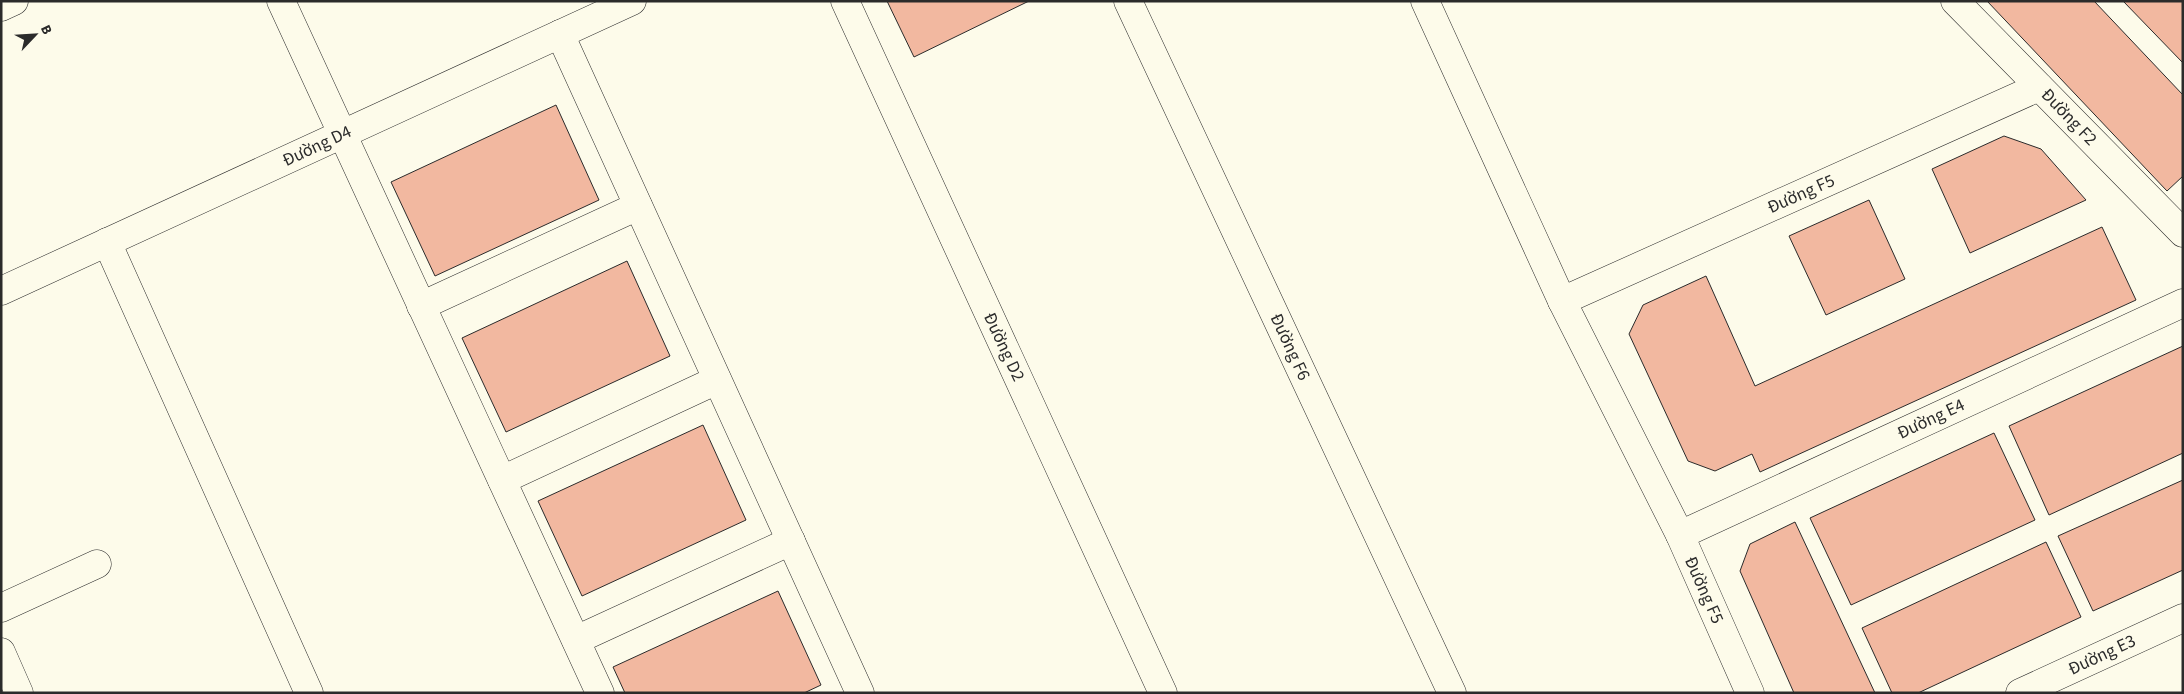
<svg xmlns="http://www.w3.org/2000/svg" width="2184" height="694" font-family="'Source Sans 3',sans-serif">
  <rect width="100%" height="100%" fill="#fdfbea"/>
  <g fill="#f2b8a0" stroke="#2b2b2b">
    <polygon points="887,1 1029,1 914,57"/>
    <polygon points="1987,1 2094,1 2183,95 2183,176 2167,191"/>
    <polygon points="2123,1 2183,1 2183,63"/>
    <polygon points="556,105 599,200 435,276 391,182"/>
    <polygon points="2004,136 2041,149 2086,200 1970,253 1932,169"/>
    <polygon points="1869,200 1905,279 1826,315 1789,236"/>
    <polygon points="2102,227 2136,300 1760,472 1752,454 1715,471 1688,461 1629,334 1643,305 1706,276 1755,386"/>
    <polygon points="627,261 670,356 506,432 462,338"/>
    <polygon points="2183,346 2183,453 2049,515 2009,426"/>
    <polygon points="703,425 746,520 582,596 538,501"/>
    <polygon points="1994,433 2035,520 1851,605 1810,518"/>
    <polygon points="2183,480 2183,570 2093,611 2058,536"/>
    <polygon points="1795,522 1875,693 1794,693 1740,571 1750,544"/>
    <polygon points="2046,542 2081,617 1918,693 1892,693 1862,628"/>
    <polygon points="778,591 821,685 804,693 625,693 613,667"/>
  </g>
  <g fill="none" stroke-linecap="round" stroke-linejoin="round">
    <g stroke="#2b2b2b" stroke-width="29">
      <g id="minor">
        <polyline points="281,1 600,693"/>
        <polyline points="845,1 1163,693"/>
        <polyline points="1128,1 1452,693"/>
        <polyline points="1425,1 1562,301 1680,535 1750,693"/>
        <polyline points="1955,1 2183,233"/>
        <polyline points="1,7 14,1"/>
        <polyline points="560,34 860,693"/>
        <polyline points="107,242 309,693"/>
        <polyline points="1,291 632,1"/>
        <polyline points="1562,301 2039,87"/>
        <polyline points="421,306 638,206"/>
        <polyline points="502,480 717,380"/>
        <polyline points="1680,535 2183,303"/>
        <polyline points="1,608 97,564"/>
        <polyline points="576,640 791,541"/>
        <polyline points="1,652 19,693"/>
        <polyline points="2020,693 2183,618"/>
      </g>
    </g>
    <use href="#minor" stroke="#fdfbea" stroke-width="28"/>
  </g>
  <g text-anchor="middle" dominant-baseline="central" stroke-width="4" stroke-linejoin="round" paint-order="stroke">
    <g font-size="18" fill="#2b2b2b" stroke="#fdfbea">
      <text transform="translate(2069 117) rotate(46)">Đường F2</text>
      <text transform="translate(317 146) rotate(-25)">Đường D4</text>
      <text transform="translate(1801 194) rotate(-24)">Đường F5</text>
      <text transform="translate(1004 347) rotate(65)">Đường D2</text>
      <text transform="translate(1290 347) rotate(65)">Đường F6</text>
      <text transform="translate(1931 419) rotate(-25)">Đường E4</text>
      <text transform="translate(1704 590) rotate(66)">Đường F5</text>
      <text transform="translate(2102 655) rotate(-25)">Đường E3</text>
    </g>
  </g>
  <rect width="2184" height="694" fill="none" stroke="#2b2b2b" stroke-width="5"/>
  <g transform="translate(35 35) rotate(65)" stroke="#fdfbea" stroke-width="4" paint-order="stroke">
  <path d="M0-4L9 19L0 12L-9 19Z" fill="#2b2b2b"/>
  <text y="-8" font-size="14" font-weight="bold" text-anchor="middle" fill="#2b2b2b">B</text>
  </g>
</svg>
